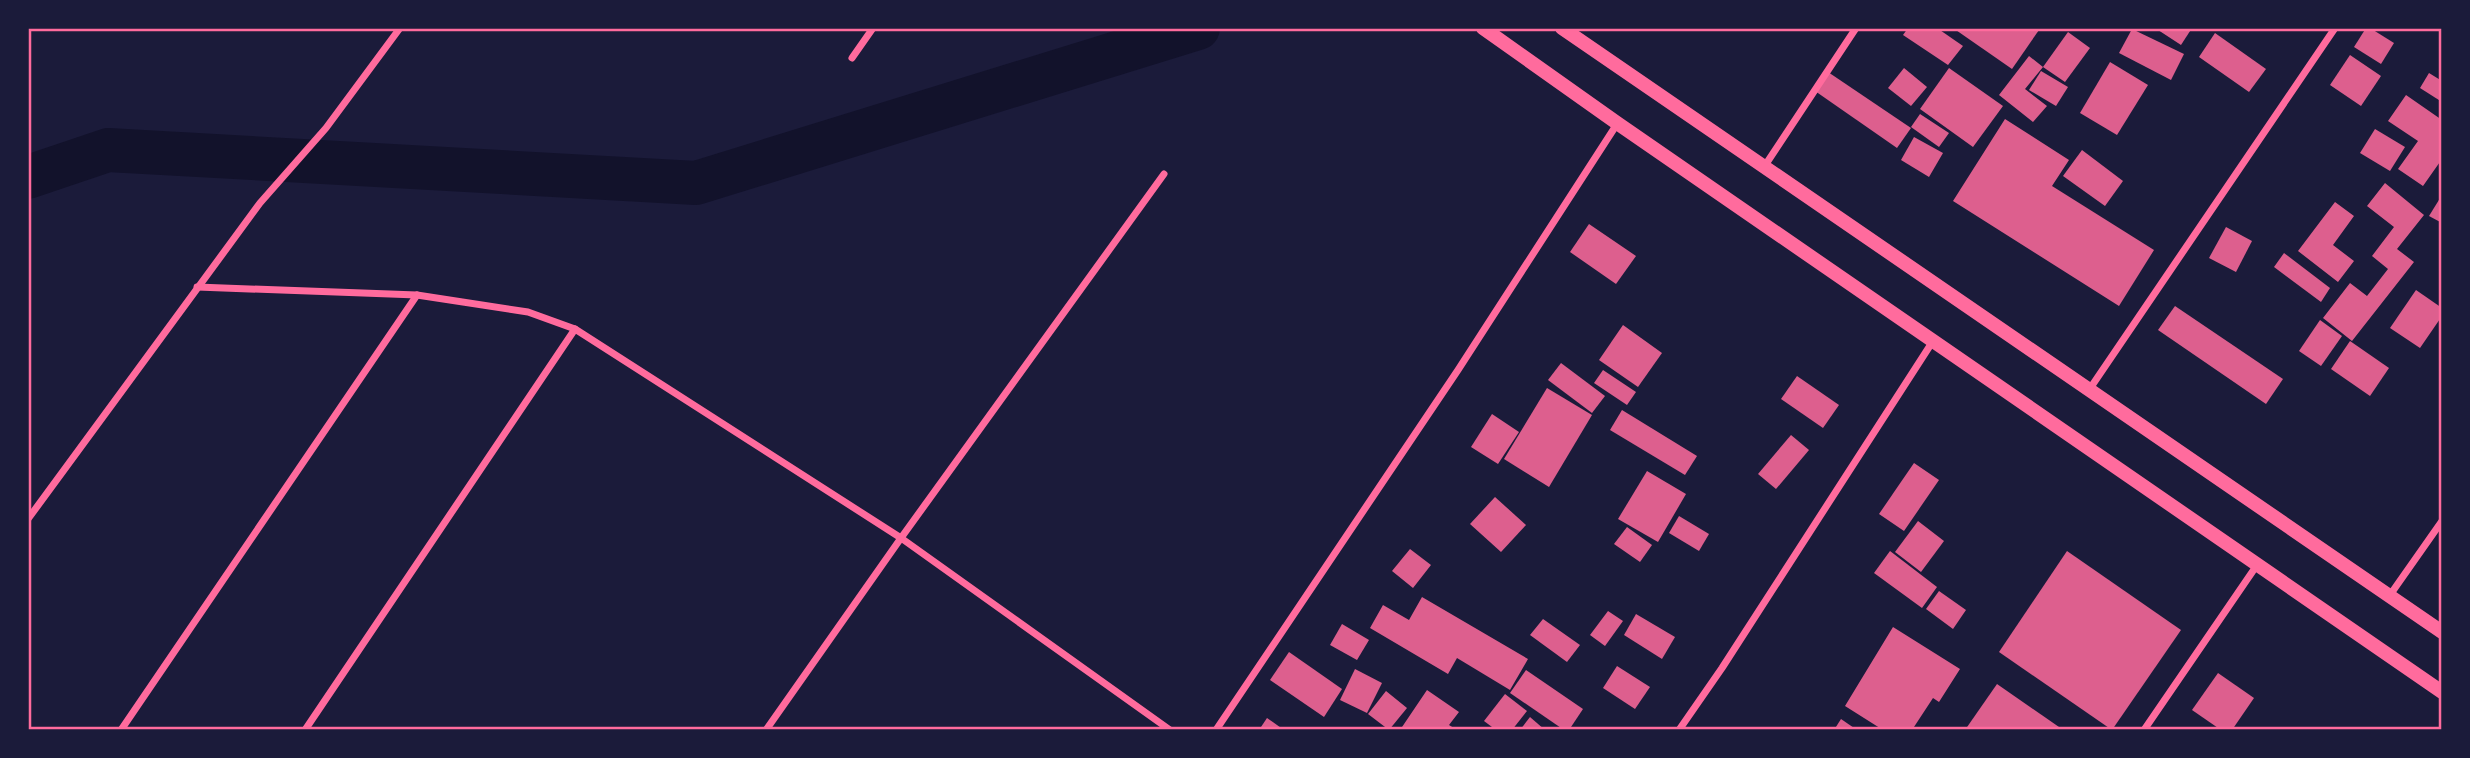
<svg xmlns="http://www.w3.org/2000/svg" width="2470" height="758" font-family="'Playfair Display',serif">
  <rect width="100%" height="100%" fill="#1b1b3a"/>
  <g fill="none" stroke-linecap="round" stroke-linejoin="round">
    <polyline stroke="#12122b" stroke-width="44" points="28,177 108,150 696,183 1198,28"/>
  </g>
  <g fill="#dd5f8e">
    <polygon points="1908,28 1937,28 1963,46 1948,65 1903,35"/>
    <polygon points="1953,28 2036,28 2039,30 2012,69"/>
    <polygon points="2155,28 2192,28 2181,45"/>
    <polygon points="2366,28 2370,28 2394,43 2381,64 2354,47"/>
    <polygon points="2132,29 2184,54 2171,80 2119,53"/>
    <polygon points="2068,32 2090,48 2065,82 2043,67"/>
    <polygon points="2215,33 2266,69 2249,92 2199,57"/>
    <polygon points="2350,55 2381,76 2361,106 2330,85"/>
    <polygon points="2029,56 2043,67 2025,89 2047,106 2033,122 1999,95"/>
    <polygon points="2110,62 2148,85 2117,135 2080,113"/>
    <polygon points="1904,68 1927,87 1911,106 1888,88"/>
    <polygon points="1949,68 2003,106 1973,147 1920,109"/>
    <polygon points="2041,71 2068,87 2056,106 2029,90"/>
    <polygon points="1828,72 1911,128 1897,148 1815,91"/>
    <polygon points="2429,73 2442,81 2442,102 2420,88"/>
    <polygon points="2406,95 2442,120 2442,159 2423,186 2398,169 2418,141 2388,121"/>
    <polygon points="1920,114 1949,133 1939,147 1911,127"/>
    <polygon points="2005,119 2069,160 2052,186 2154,250 2119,306 1953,201"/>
    <polygon points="2375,129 2405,147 2390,171 2360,153"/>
    <polygon points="1914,137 1943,153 1929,177 1901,160"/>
    <polygon points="2082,150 2123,181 2105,206 2063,176"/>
    <polygon points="2385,183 2424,215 2397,249 2414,262 2352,341 2323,318 2350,283 2367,296 2388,269 2372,256 2394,227 2367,206"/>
    <polygon points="2442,195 2442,223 2429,216"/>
    <polygon points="2335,202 2354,216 2333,245 2354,261 2338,282 2298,251"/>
    <polygon points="1589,224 1636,256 1616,284 1570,252"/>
    <polygon points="2226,227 2252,241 2236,272 2209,258"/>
    <polygon points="2284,253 2330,288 2321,302 2274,267"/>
    <polygon points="2416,290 2442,308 2442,316 2420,348 2390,328"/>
    <polygon points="2175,306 2283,379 2266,404 2158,330"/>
    <polygon points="2320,320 2342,336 2321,366 2299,351"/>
    <polygon points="1623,325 1662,353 1638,387 1599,360"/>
    <polygon points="2350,341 2389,368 2370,396 2331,369"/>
    <polygon points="1561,363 1605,396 1592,413 1548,380"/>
    <polygon points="1603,370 1636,392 1627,405 1594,383"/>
    <polygon points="1797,376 1839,405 1823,428 1781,399"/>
    <polygon points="1547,388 1592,415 1549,487 1504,459"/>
    <polygon points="1622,410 1697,456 1685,475 1610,430"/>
    <polygon points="1492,414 1519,432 1498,464 1471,447"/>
    <polygon points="1791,435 1809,450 1776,489 1758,474"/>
    <polygon points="1914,463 1939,480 1904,531 1879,514"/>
    <polygon points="1647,471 1686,494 1658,542 1618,519"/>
    <polygon points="1495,497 1526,525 1501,552 1470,524"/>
    <polygon points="1679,516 1709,534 1699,551 1669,533"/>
    <polygon points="1918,521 1944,541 1921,572 1895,552"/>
    <polygon points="1627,527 1652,545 1640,562 1614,544"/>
    <polygon points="1410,549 1431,565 1413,588 1392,571"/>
    <polygon points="1890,551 1937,587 1922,608 1874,573"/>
    <polygon points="2067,551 2181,630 2112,730 1999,652"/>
    <polygon points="1939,591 1966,610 1953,629 1926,609"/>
    <polygon points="1422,597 1528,659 1510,690 1457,658 1448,674 1370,628 1383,605 1409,620"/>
    <polygon points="1608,611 1623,621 1605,646 1590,635"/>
    <polygon points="1636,614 1675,637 1662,659 1624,635"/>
    <polygon points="1543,619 1580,645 1567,662 1530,635"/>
    <polygon points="1342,624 1369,640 1357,660 1330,645"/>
    <polygon points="1893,627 1960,669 1939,702 1933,698 1912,730 1883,730 1845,706"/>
    <polygon points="1289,652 1342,689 1324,717 1270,680"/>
    <polygon points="1617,666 1650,687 1635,709 1603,688"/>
    <polygon points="1355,669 1382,683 1367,713 1340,700"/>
    <polygon points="1526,670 1583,709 1569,730 1564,730 1510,693"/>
    <polygon points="2218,673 2254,698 2232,730 2221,730 2192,710"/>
    <polygon points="1997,684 2059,727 2057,730 1965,730"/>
    <polygon points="1427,690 1459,712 1449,725 1457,730 1400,730"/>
    <polygon points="1386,691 1407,708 1389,730 1368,714"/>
    <polygon points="1505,694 1527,711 1512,730 1496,730 1484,721"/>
    <polygon points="1530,717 1545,730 1520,730"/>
    <polygon points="1267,718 1284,730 1259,730"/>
    <polygon points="1841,719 1857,730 1834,730"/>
  </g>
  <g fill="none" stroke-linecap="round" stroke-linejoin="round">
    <g stroke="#ff6b9d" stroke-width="7">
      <polyline points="852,58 873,28"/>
      <polyline points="1764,167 1856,28"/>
      <polyline points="197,287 417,295 528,312 575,329 901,538 1170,730"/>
      <polyline points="2089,390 2335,28"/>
      <polyline points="28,519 260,203 326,128 400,28"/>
      <polyline points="2390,595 2442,521"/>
      <polyline points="121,730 417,295"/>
      <polyline points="305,730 575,329"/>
      <polyline points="766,730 901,538 1164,174"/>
      <polyline points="1216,730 1458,370 1617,124"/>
      <polyline points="1679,730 1722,668 1933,341"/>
      <polyline points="2144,730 2257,565"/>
    </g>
    <g stroke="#ff6b9d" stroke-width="14">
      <polyline points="1483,28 1617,123 2442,692"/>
      <polyline points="1562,28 2442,632"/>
    </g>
  </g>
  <rect width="2470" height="758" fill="none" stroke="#1b1b3a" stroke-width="60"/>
  <rect x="30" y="30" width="2410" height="698" fill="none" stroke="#ff6b9d" stroke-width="2.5"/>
</svg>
